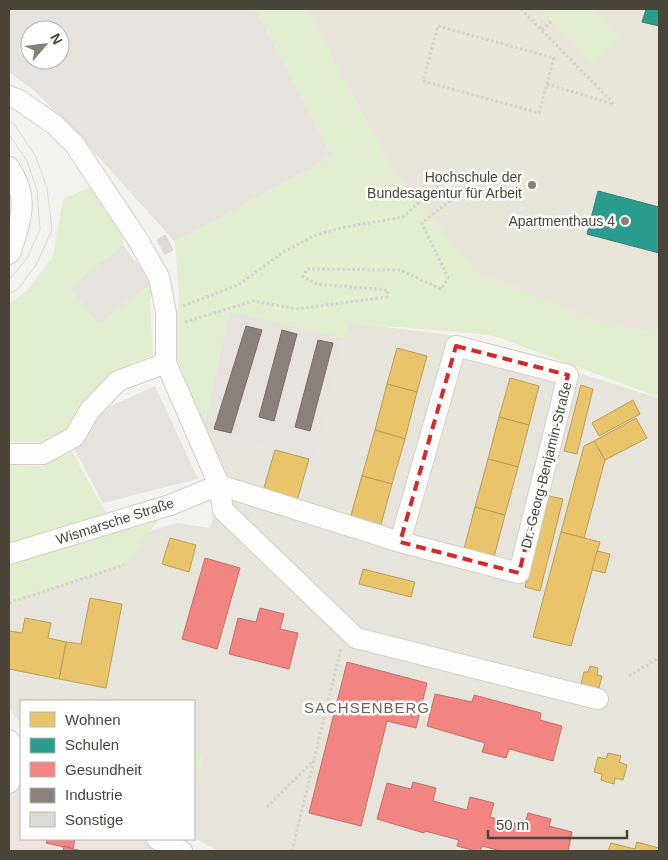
<svg xmlns="http://www.w3.org/2000/svg" width="668" height="860" font-family="Helvetica,sans-serif">
  <rect width="100%" height="100%" fill="#f4f2ee"/>
  <polygon fill="#e7e4dc" points="239,308 464,337 658,398 659,397 659,851 219,851 194,838 194,701 21,701 21,724 9,708 9,576 176,523 210,528 225,470 209,436 181,329"/>
  <polygon fill="#e6e2de" points="230,312 343,338 316,458 204,429"/>
  <polygon fill="#eae5da" points="306,9 659,9 659,333 592,320 472,269 390,166"/>
  <polygon fill="#eee3df" points="9,742 21,758 21,839 169,839 193,851 9,851"/>
  <g fill="#e1eecf">
    <polygon points="255,9 306,9 390,166 472,269 592,320 659,333 659,393 656,396 491,335 351,323 343,338 230,312 204,429 174,350 179,294 175,242 332,156"/>
    <polygon points="540,9 593,9 621,37 594,64"/>
    <polygon points="93,186 122,232 123,245 70,287 152,282 150,305 153,355 131,364 98,386 70,431 44,442 9,442 9,304 27,291 53,256 63,199"/>
    <polygon points="72,452 113,525 170,505 124,565 9,603 9,465 42,466"/>
    <polygon points="194,753 203,756 194,789"/>
  </g>
  <g fill="#e6e3df" fill-rule="evenodd">
    <path d="M9 9H255L332 156 175 242 85 142 36 92 9 72ZM30 30H60V60H30Z"/>
    <polygon points="123,245 152,282 99,324 70,287"/>
    <polygon points="155,386 198,479 103,503 75,450 98,412"/>
  </g>
  <g fill="#e9c46a" stroke="#ba9e5b">
    <polygon points="397,348 427,356 417,392 387,384"/>
    <polygon points="510,378 539,386 529,425 499,417"/>
    <polygon points="387,384 417,392 405,439 375,430"/>
    <polygon points="581,385 593,389 577,454 564,451"/>
    <polygon points="633,400 640,414 599,436 592,423"/>
    <polygon points="499,417 529,425 518,467 488,459"/>
    <polygon points="636,418 647,438 605,460 594,441"/>
    <polygon points="375,430 405,439 392,484 362,476"/>
    <polygon points="594,441 605,460 584,538 561,532 584,446"/>
    <polygon points="275,450 309,459 297,501 263,491"/>
    <polygon points="488,459 518,467 505,515 475,507"/>
    <polygon points="362,476 392,484 380,528 350,519"/>
    <polygon points="549,496 563,499 540,591 525,587"/>
    <polygon points="475,507 505,515 494,557 464,549"/>
    <polygon points="561,532 600,542 571,646 533,637"/>
    <polygon points="170,538 196,545 189,572 162,564"/>
    <polygon points="597,551 610,554 605,573 592,570"/>
    <polygon points="363,569 415,582 411,597 359,584"/>
    <polygon points="90,598 122,604 106,688 59,679 66,642 81,644"/>
    <polygon points="25,618 51,623 48,638 66,642 59,679 9,669 9,631 22,633"/>
    <polygon points="590,666 598,668 597,675 602,676 599,688 581,684 584,672 588,672"/>
    <polygon points="608,753 621,756 619,762 627,765 623,780 615,778 614,784 601,780 602,774 594,772 598,757 606,759"/>
    <polygon points="637,842 659,848 659,851 608,851 611,843 635,849"/>
  </g>
  <g fill="#2a9d8f" stroke="#348275">
    <polygon points="646,9 659,9 659,26 642,22"/>
    <polygon points="598,191 659,207 659,253 587,234"/>
  </g>
  <g fill="#f28482" stroke="#c0716c">
    <polygon points="205,558 240,568 217,649 182,639"/>
    <polygon points="260,608 284,614 280,629 298,633 289,669 229,654 238,618 256,622"/>
    <polygon points="347,662 427,683 416,728 387,721 361,826 309,813"/>
    <polygon points="435,694 472,702 474,695 541,713 540,720 562,726 553,761 509,749 506,758 482,752 485,743 427,726"/>
    <polygon points="413,782 436,788 433,801 467,810 470,797 494,803 490,817 524,826 528,813 551,819 549,826 572,832 568,851 501,851 482,846 480,851 476,851 457,846 459,840 425,831 424,833 377,819 387,783 411,789"/>
    <polygon points="47,839 75,839 73,849 46,843"/>
    <polygon points="64,846 73,849 83,851 63,851"/>
  </g>
  <g fill="#8a817c" stroke="#776f68">
    <polygon points="246,326 262,330 231,433 214,429"/>
    <polygon points="282,330 297,334 274,421 259,417"/>
    <polygon points="318,340 333,343 310,431 295,427"/>
  </g>
  <polygon fill="#dedbd6" stroke="#dcd9d4" points="165,235 173,250 165,254 157,240"/>
  <g fill="none" stroke-linecap="round" stroke-linejoin="round">
    <g stroke="#d2d0cb" stroke-width="22">
      <g id="minor">
        <polyline points="9,96 19,100 55,125 75,145 138,240 159,277 166,313 166,363 219,485 223,510 356,638 598,699"/>
        <path d="M9 167C30 198 21 219 11 251L9 254"/>
        <polyline points="9,454 43,454 74,437 90,410 118,381 166,363"/>
        <polyline points="219,485 400,542 456,346 568,375 519,573 400,542"/>
        <polyline points="9,554 170,505 219,485"/>
        <polyline points="9,740 21,758"/>
        <polyline points="9,783 21,761"/>
        <polyline points="157,839 182,851"/>
      </g>
    </g>
    <g stroke="#d3d2cc" stroke-width="3" stroke-dasharray="2.5 2.5" stroke-linecap="butt">
      <polyline points="521,9 615,105"/>
      <polygon points="438,26 554,58 539,113 423,81"/>
      <polyline points="542,30 552,21"/>
      <polyline points="547,84 613,104"/>
      <polyline points="183,306 238,285 282,253 313,236 340,228 403,217 442,182"/>
      <polyline points="185,322 253,301 296,309 387,297 388,290 317,284 303,277 307,269 400,270 441,289 448,278 422,223 455,197"/>
      <polyline points="9,603 124,565"/>
      <polyline points="629,676 659,658"/>
      <polyline points="267,807 314,760"/>
      <polyline points="292,851 341,648"/>
      <polyline points="470,851 470,850"/>
    </g>
    <use href="#minor" stroke="#fdfdfc" stroke-width="20"/>
    <g stroke="#dbdbda" stroke-width="1">
      <polyline points="9,121 14,124 36,157 47,188 52,230 36,265 18,289 9,294"/>
      <polyline points="9,134 27,161 37,190 40,230 27,258 9,280"/>
    </g>
  </g>
  <path fill="none" stroke="#d62828" stroke-width="4" stroke-dasharray="10 6" stroke-linejoin="round" d="M456 346 568 375 519 573 400 542Z"/>
  <g fill="#868178" stroke="#fff" stroke-width="2">
    <circle cx="532" cy="185" r="5"/>
    <circle cx="625" cy="221" r="5"/>
  </g>
  <g text-anchor="middle" dominant-baseline="central" stroke-width="5" stroke-linejoin="round" paint-order="stroke">
    <g font-size="14" fill="#4b4439" stroke="#fff" text-anchor="end">
      <text x="522" y="177">Hochschule der<tspan x="522" dy="16">Bundesagentur für Arbeit</tspan></text>
      <text x="615" y="221">Apartmenthaus 4</text>
    </g>
    <g font-size="14" fill="#4b4439" stroke="#fff">
      <text transform="translate(546 465) rotate(-76)">Dr.-Georg-Benjamin-Straße</text>
      <text transform="translate(115 521) rotate(-18)">Wismarsche Straße</text>
    </g>
    <g font-size="15" letter-spacing="1" fill="#6e6250" stroke="#fff">
      <text x="367" y="707">SACHSENBERG</text>
    </g>
  </g>
  <rect width="668" height="860" fill="none" stroke="#4b4439" stroke-width="20"/>
  <rect x="20" y="700" width="175" height="140" fill="#ffffff" stroke="#b7b4b0"/>
  <rect x="30" y="712" width="25" height="15" fill="#e9c46a" stroke="#b7b4b0"/>
  <text x="65" y="725" font-size="15" fill="#4b4439">Wohnen</text>
  <rect x="30" y="738" width="25" height="15" fill="#2a9d8f" stroke="#b7b4b0"/>
  <text x="65" y="750" font-size="15" fill="#4b4439">Schulen</text>
  <rect x="30" y="762" width="25" height="15" fill="#f28482" stroke="#b7b4b0"/>
  <text x="65" y="775" font-size="15" fill="#4b4439">Gesundheit</text>
  <rect x="30" y="788" width="25" height="15" fill="#8a817c" stroke="#b7b4b0"/>
  <text x="65" y="800" font-size="15" fill="#4b4439">Industrie</text>
  <rect x="30" y="812" width="25" height="15" fill="#dedbd6" stroke="#b7b4b0"/>
  <text x="65" y="825" font-size="15" fill="#4b4439">Sonstige</text>
  <g transform="translate(45 45) rotate(62)"><circle r="24" fill="#ffffff" stroke="#b7b4b0"/>
  <path d="M0-4L9 19L0 12L-9 19Z" fill="#868178"/>
  <text y="-8" font-size="14" font-weight="bold" text-anchor="middle" fill="#4b4439">N</text>
  </g>
  <path d="M488 830v8h139v-8" fill="none" stroke="#4b4439" stroke-width="2.5"/>
  <text x="496" y="830" font-size="15" fill="#4b4439" stroke="#ffffff" stroke-width="4" paint-order="stroke">50 m</text>
</svg>
